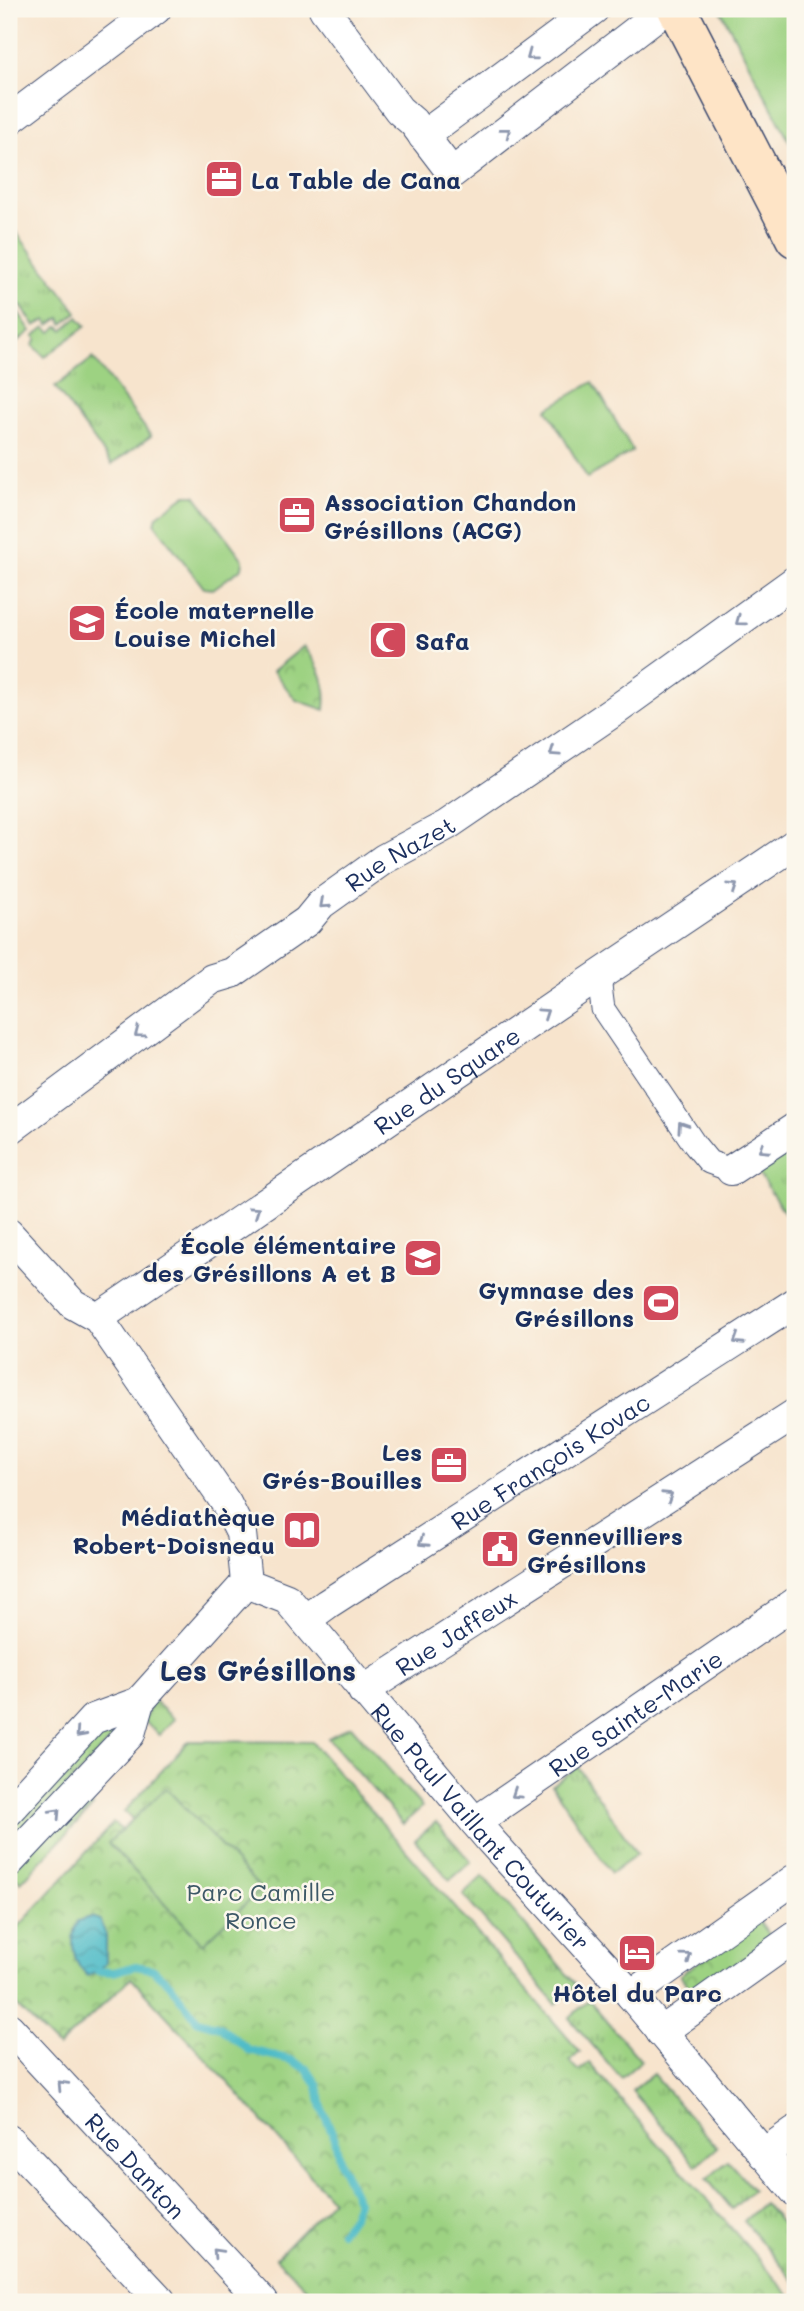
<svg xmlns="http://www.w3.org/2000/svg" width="804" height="2311" font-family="Mali,sans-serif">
  <defs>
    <pattern id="grass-tufts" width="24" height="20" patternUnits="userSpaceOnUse" patternTransform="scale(1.75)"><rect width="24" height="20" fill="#9dd282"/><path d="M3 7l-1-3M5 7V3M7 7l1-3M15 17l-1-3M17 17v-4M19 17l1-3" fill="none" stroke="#7fab6e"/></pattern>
    <pattern id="park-crowns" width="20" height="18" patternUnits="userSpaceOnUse" patternTransform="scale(1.75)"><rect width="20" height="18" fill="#9dd282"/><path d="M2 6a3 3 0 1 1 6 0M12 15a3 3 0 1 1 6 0" fill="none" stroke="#7fab6e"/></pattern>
    <pattern id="water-waves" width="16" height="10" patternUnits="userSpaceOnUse" patternTransform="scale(1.75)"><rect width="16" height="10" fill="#4ebbc7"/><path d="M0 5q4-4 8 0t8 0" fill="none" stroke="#4098a5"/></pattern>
  </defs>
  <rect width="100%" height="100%" fill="#fbf7ec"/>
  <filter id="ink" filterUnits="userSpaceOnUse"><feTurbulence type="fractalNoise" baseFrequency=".0143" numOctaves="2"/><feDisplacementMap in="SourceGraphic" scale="14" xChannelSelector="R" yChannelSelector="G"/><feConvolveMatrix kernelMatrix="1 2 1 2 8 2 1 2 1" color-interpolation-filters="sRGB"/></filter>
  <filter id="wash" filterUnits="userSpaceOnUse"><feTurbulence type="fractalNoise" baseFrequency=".00686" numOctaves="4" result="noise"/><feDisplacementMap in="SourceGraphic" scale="28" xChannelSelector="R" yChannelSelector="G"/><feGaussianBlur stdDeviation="1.57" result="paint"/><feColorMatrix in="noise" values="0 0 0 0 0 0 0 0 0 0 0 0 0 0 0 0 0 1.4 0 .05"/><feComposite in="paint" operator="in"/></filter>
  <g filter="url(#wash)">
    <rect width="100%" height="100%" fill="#f7e4cd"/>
    <g fill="url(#grass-tufts)" stroke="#5c8070" stroke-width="2">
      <polygon points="9,223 77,312 63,324 60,318 49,325 46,320 35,326 16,299 11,303 9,300 9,281 12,279 9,270"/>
      <polygon points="9,308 14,314 18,312 31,331 9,348"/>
      <polygon points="78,317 86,326 45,357 33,345 37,339 34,336 45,327 51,332 59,326 63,330"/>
      <polygon points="93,358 151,436 112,464 55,387"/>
      <polygon points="795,1149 795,1223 793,1225 758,1173"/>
      <polygon points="153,1700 174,1719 159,1735 144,1721"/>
      <polygon points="102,1724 112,1725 117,1732 9,1851 9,1824"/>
      <polygon points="351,1726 422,1807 403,1824 328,1738"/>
      <polygon points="578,1767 637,1854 611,1873 552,1785"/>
      <polygon points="83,1796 93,1806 21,1882 10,1872"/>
      <polygon points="436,1822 471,1862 450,1880 415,1840"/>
      <polygon points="483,1876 577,1986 556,2004 463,1895"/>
      <polygon points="589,2000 641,2061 621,2078 569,2018"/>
      <polygon points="653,2074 717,2148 696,2166 632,2091"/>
      <polygon points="728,2161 753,2190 732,2209 707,2179"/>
      <polygon points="764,2203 795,2239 795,2282 744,2221"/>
    </g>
    <g fill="url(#park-crowns)" stroke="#5c8070" stroke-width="2">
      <path d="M304 646C320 667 328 683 325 710L296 700 273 671Z"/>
      <polygon points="189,1741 312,1742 580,2052 570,2061 578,2071 589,2063 795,2302 320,2302 276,2258 332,2200 234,2089 131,1978 58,2047 12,2001 10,1936 113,1823 122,1830 133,1820 124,1812"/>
      <polygon points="758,1919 773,1940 695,1996 680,1975"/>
    </g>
    <g fill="#9dd282" stroke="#5c8070" stroke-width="2">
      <polygon points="720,9 795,9 795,152"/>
      <polygon points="593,382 633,451 587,478 547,409"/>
      <polygon points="186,495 195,495 243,560 242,568 213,589 204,588 155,524 157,516"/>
      <polygon points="166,1788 261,1889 203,1944 108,1843"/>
    </g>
    <path fill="url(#water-waves)" stroke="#347592" stroke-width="2" d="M91 1917 100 1920 106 1935V1964L88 1976C72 1964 69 1938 78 1921Z"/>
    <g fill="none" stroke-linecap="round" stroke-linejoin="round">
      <polyline stroke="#4ebbc7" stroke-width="8" points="98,1971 114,1972 135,1966 152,1969 169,1983 198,2021 220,2027 249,2050 291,2060 307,2069 318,2086 322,2109 335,2139 340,2164 358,2202 353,2215 341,2232"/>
    </g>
  </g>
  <g filter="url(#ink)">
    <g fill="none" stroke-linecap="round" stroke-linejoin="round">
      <g stroke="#3c4a6f" stroke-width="25">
        <polyline id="pedestrian" points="604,972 600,986 603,1009 695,1145 709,1162 731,1170"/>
      </g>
      <g stroke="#3c4a6f" stroke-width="32">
        <g id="minor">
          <polyline points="324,9 399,110 413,122 452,173 665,9"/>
          <polyline points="9,120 156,9"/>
          <polyline points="423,136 594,9"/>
          <path id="s1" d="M9 1130 212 979 232 973 307 921 321 904 384 859 447 825 616 710 795 581"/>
          <polyline points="731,1170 795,1128"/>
          <polyline points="9,1234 73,1304 98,1318 226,1503 241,1533 246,1583"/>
          <path id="s2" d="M98 1318 588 983 795 844"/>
          <path id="s3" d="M246 1583 287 1599 491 1841 631 1995 795 2191"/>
          <path id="s4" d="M305 1620 327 1604 795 1303"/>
          <path id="s5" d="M363 1691 795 1414"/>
          <polyline points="9,1811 93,1719 139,1702"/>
          <path id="s6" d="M475 1822 795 1603"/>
          <polyline points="9,1862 130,1734 139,1702 246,1583"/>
          <polyline points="631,1995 795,1879"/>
          <path id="s7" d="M9 2028 263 2302"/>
          <polyline points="661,2032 795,1937"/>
          <polyline points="9,2140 160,2300"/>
          <polyline points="763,2154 795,2131"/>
        </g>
      </g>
      <g stroke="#3c4a6f" stroke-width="41">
        <polyline id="secondary" points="677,9 795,238"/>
      </g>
      <use href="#pedestrian" stroke="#fff" stroke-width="23"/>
      <use href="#minor" stroke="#fff" stroke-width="30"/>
      <use href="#secondary" stroke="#fee4c6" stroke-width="38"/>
    </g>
    <defs><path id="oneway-chevron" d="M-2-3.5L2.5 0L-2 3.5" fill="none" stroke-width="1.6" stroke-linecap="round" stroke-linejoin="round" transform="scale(1.75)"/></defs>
    <g stroke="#8d97ae">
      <use href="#oneway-chevron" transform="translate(531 56) rotate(143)"/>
      <use href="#oneway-chevron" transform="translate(506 132) rotate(-38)"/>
      <use href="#oneway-chevron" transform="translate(740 621) rotate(144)"/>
      <use href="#oneway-chevron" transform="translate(554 752) rotate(146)"/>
      <use href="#oneway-chevron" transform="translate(733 887) rotate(-34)"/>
      <use href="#oneway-chevron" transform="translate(324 904) rotate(138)"/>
      <use href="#oneway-chevron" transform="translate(544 1013) rotate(-34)"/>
      <use href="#oneway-chevron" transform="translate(139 1033) rotate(143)"/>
      <use href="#oneway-chevron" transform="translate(682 1126) rotate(-124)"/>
      <use href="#oneway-chevron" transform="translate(763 1149) rotate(147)"/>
      <use href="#oneway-chevron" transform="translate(255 1211) rotate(-34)"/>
      <use href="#oneway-chevron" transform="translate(738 1340) rotate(147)"/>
      <use href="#oneway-chevron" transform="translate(668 1496) rotate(-33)"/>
      <use href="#oneway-chevron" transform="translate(423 1542) rotate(147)"/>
      <use href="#oneway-chevron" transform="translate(80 1733) rotate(132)"/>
      <use href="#oneway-chevron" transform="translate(516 1794) rotate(146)"/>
      <use href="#oneway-chevron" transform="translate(56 1813) rotate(-47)"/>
      <use href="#oneway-chevron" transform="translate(687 1957) rotate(-36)"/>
      <use href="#oneway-chevron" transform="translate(62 2085) rotate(-133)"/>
      <use href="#oneway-chevron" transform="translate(217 2252) rotate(-133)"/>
    </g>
  </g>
  <defs>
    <g id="office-square" transform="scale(2.0125)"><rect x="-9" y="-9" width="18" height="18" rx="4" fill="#d1495b" stroke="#fbf7ec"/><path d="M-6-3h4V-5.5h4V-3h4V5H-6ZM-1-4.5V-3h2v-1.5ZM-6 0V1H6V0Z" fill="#fff"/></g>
    <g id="school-square" transform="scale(2.0125)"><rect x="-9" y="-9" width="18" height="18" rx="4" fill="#d1495b" stroke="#fbf7ec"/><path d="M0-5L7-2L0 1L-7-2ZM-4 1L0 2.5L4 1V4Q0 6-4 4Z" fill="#fff"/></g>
    <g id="mosque-square" transform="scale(2.0125)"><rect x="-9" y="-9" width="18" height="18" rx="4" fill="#d1495b" stroke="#fbf7ec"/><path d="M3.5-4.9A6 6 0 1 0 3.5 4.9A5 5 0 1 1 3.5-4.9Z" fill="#fff"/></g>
    <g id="stadium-square" transform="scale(2.0125)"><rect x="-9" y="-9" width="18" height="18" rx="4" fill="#d1495b" stroke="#fbf7ec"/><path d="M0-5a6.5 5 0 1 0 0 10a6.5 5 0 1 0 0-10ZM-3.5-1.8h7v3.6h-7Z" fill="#fff"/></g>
    <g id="library-square" transform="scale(2.0125)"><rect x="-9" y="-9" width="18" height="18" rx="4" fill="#d1495b" stroke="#fbf7ec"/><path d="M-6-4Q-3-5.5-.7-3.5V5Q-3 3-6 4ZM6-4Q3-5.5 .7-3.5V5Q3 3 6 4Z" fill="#fff"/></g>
    <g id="civic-square" transform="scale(2.0125)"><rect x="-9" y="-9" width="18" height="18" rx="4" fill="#d1495b" stroke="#fbf7ec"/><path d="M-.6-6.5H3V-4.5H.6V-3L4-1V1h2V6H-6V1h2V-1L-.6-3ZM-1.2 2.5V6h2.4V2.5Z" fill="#fff"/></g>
    <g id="hotel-square" transform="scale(2.0125)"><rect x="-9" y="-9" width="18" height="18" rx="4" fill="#d1495b" stroke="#fbf7ec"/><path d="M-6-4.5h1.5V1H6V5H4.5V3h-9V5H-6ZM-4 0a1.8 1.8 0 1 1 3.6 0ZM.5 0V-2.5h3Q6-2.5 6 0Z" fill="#fff"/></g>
  </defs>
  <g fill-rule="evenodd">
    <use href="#office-square" x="224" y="179"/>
    <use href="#office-square" x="297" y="515"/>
    <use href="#school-square" x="87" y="623"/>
    <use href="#mosque-square" x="388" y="640"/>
    <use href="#school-square" x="423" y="1258"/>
    <use href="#stadium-square" x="661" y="1303"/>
    <use href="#office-square" x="449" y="1465"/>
    <use href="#library-square" x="302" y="1530"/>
    <use href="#civic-square" x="500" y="1549"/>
    <use href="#hotel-square" x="637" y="1953"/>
  </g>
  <g text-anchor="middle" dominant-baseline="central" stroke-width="5" stroke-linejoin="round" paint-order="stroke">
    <g font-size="24" font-weight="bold" fill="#1b2f5e" stroke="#fbf7ec" text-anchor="start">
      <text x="251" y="179">La Table de Cana</text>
      <text x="324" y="501">Association Chandon<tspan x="324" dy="28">Grésillons (ACG)</tspan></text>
      <text x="114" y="609">École maternelle<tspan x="114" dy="28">Louise Michel</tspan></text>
      <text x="415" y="640">Safa</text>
      <text x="396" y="1244" text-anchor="end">École élémentaire<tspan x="396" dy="28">des Grésillons A et B</tspan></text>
      <text x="634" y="1289" text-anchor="end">Gymnase des<tspan x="634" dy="28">Grésillons</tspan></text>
      <text x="422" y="1451" text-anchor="end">Les<tspan x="422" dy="28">Grés-Bouilles</tspan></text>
      <text x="275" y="1516" text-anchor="end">Médiathèque<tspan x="275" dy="28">Robert-Doisneau</tspan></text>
      <text x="527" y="1535">Gennevilliers<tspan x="527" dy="28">Grésillons</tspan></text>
      <text x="637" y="1992" text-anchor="middle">Hôtel du Parc</text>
    </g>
    <g font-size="24" fill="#1b2f5e" stroke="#fbf7ec">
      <text stroke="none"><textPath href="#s1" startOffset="481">Rue Nazet</textPath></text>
      <text stroke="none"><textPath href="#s2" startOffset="422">Rue du Square</textPath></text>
      <text stroke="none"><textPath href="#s4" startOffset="292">Rue François Kovac</textPath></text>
      <text stroke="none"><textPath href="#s5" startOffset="110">Rue Jaffeux</textPath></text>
      <text stroke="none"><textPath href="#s6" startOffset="194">Rue Sainte-Marie</textPath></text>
      <text stroke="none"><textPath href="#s3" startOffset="343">Rue Paul Vaillant Couturier</textPath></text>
      <text stroke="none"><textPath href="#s7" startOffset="187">Rue Danton</textPath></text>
    </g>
    <g font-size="24" fill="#3c5867" stroke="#fbf7ec">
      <text x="261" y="1891">Parc Camille<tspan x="261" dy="28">Ronce</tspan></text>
    </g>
    <g font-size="28" font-weight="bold" fill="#1b2f5e" stroke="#fbf7ec">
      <text x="258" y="1670">Les Grésillons</text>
    </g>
  </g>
  <rect width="804" height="2311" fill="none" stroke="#fbf7ec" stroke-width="35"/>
</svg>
